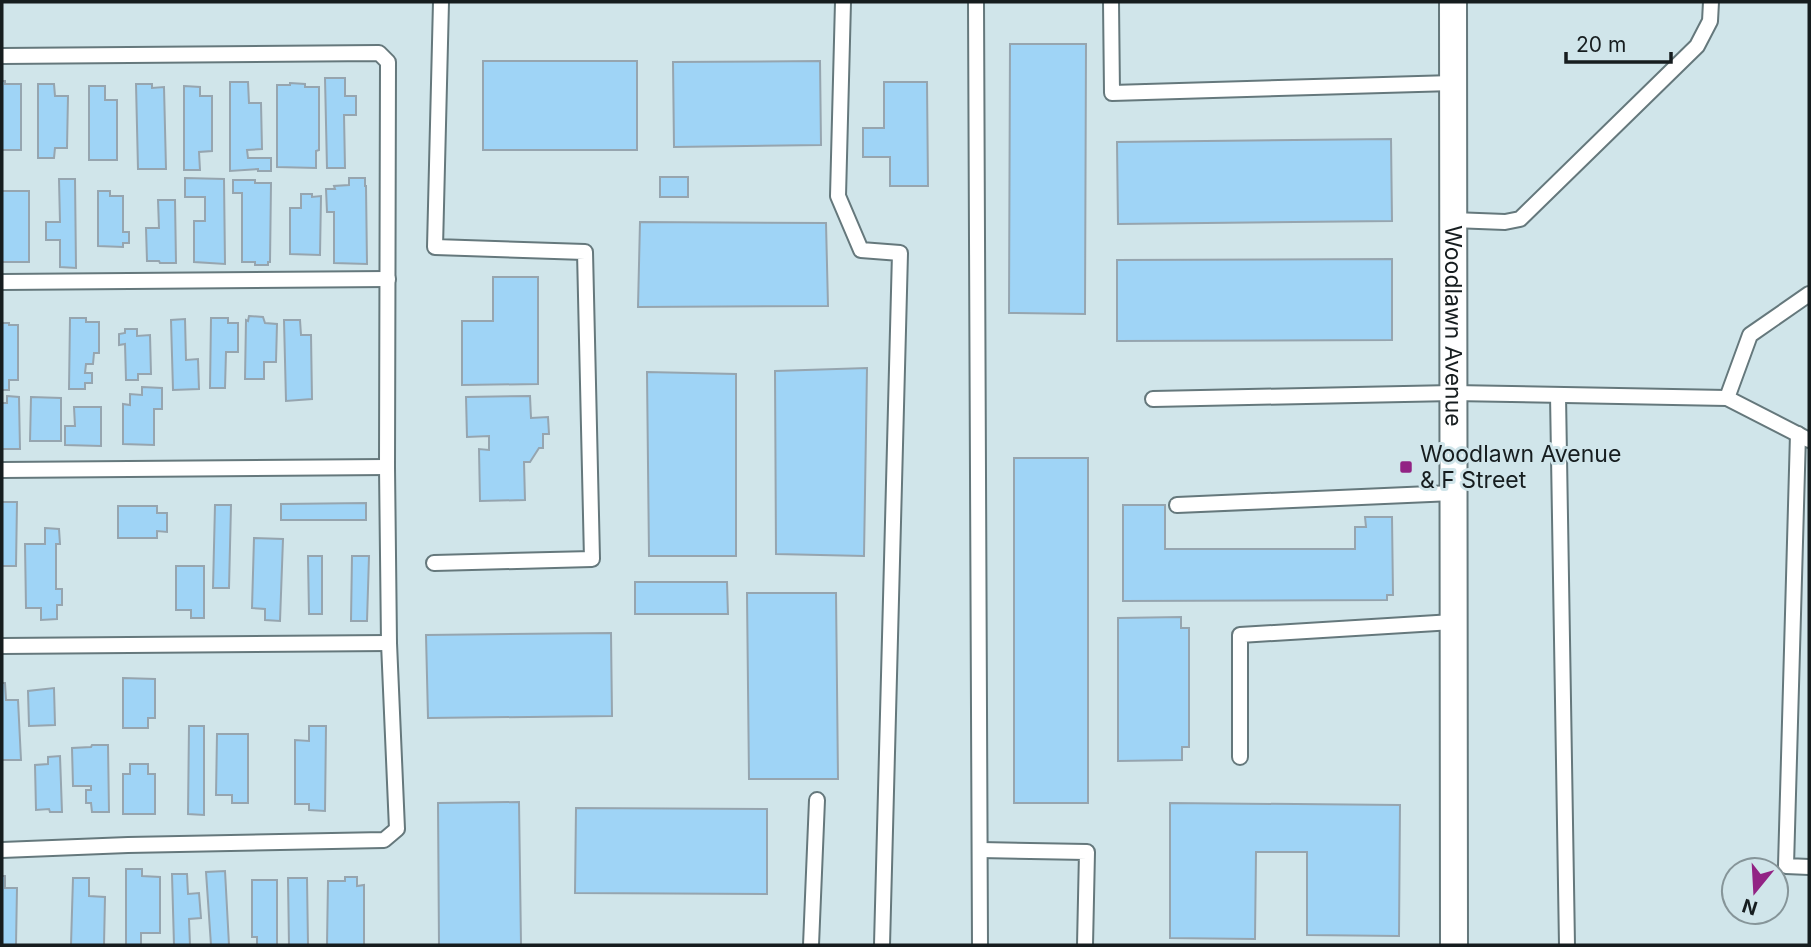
<svg xmlns="http://www.w3.org/2000/svg" width="1811" height="947" font-family="Inter,sans-serif">
  <rect width="100%" height="100%" fill="#d0e5ea"/>
  <g fill="#9fd4f6" stroke="#96a5af" stroke-width="2">
    <polygon points="1010,44 1086,44 1085,314 1009,313"/>
    <rect x="483" y="61" width="154" height="89"/>
    <polygon points="820,61 821,145 674,147 673,62"/>
    <polygon points="325,78 345,78 345,96 356,96 356,115 344,115 345,168 327,168"/>
    <polygon points="2,81 5,81 5,84 21,84 21,150 2,150"/>
    <polygon points="230,82 248,82 249,103 261,103 262,149 247,150 248,158 271,158 271,171 258,171 258,169 230,171"/>
    <polygon points="884,82 927,82 928,186 890,186 890,157 863,157 863,128 884,128"/>
    <polygon points="290,83 305,84 305,87 319,87 319,150 316,151 316,168 277,167 277,85 290,85"/>
    <polygon points="38,84 54,84 55,96 68,96 67,148 55,148 54,158 38,158"/>
    <polygon points="136,84 152,84 152,88 164,87 166,169 138,169"/>
    <polygon points="89,86 105,86 105,100 117,100 117,160 89,160"/>
    <polygon points="184,86 200,87 200,96 212,96 212,151 199,152 200,170 184,170"/>
    <polygon points="1391,139 1392,221 1118,224 1117,142"/>
    <rect x="660" y="177" width="28" height="20"/>
    <polygon points="185,178 224,179 225,264 194,262 194,221 205,221 205,197 185,197"/>
    <polygon points="349,178 365,178 365,186 366,186 367,264 334,263 334,212 327,212 326,189 335,189 334,186 349,185"/>
    <polygon points="59,179 75,179 76,268 60,267 60,240 46,240 46,222 60,222"/>
    <polygon points="233,180 255,180 255,183 271,183 270,262 268,262 268,265 255,265 255,262 242,262 242,193 233,193"/>
    <rect x="2" y="191" width="27" height="71"/>
    <polygon points="98,191 110,191 110,196 123,196 123,232 129,232 129,243 123,243 123,247 98,246"/>
    <polygon points="301,194 312,194 312,197 321,196 320,255 290,254 290,208 301,208"/>
    <polygon points="158,200 175,200 176,263 160,263 159,261 147,261 146,228 159,228"/>
    <polygon points="640,222 826,223 828,306 638,307"/>
    <polygon points="1392,259 1392,340 1117,341 1117,260"/>
    <polygon points="493,277 538,277 538,384 462,385 462,321 493,321"/>
    <polygon points="249,316 263,317 265,323 277,324 276,362 264,362 264,379 245,379 246,320 248,321"/>
    <polygon points="70,318 86,318 86,322 99,322 99,353 94,353 93,364 86,364 85,373 92,373 92,383 85,383 85,389 69,389"/>
    <polygon points="211,318 228,318 228,323 238,323 238,352 226,352 225,388 210,388"/>
    <polygon points="185,319 186,360 198,359 199,389 173,390 171,320"/>
    <polygon points="284,320 300,320 301,335 311,335 312,399 286,401"/>
    <polygon points="2,323 9,323 9,325 18,325 18,380 9,380 9,390 2,390"/>
    <polygon points="125,329 137,329 137,336 150,335 151,374 138,374 138,380 126,380 125,344 119,345 119,334 125,333"/>
    <polygon points="867,368 864,556 776,554 775,371"/>
    <polygon points="647,372 736,374 736,556 649,556"/>
    <polygon points="142,387 162,388 162,409 154,409 154,445 123,444 123,404 130,405 130,394 142,395"/>
    <polygon points="7,396 19,397 20,449 2,449 2,403 7,403"/>
    <polygon points="530,396 531,418 548,417 549,434 543,434 543,448 539,448 530,462 524,462 525,500 480,501 479,449 489,450 489,436 467,437 466,397"/>
    <polygon points="31,397 61,398 61,441 30,441"/>
    <polygon points="74,407 101,407 101,446 65,445 65,426 75,426"/>
    <rect x="1014" y="458" width="74" height="345"/>
    <polygon points="2,502 17,502 16,566 2,566"/>
    <polygon points="366,503 366,520 281,520 281,504"/>
    <polygon points="215,505 231,505 229,588 213,588"/>
    <polygon points="1123,505 1165,505 1165,549 1355,549 1355,527 1366,527 1365,517 1392,517 1393,595 1387,595 1387,600 1123,601"/>
    <polygon points="118,506 157,506 157,513 167,513 167,532 157,531 157,538 118,538"/>
    <polygon points="45,528 59,529 60,544 56,544 56,589 62,589 62,605 57,605 57,619 41,620 41,608 26,608 25,544 45,544"/>
    <polygon points="254,538 283,539 280,621 265,620 265,609 252,608"/>
    <polygon points="308,556 322,556 322,614 309,614"/>
    <polygon points="352,556 369,556 367,621 351,621"/>
    <polygon points="176,566 204,566 204,618 191,618 191,610 176,610"/>
    <polygon points="635,582 727,582 728,614 635,614"/>
    <polygon points="747,593 836,593 838,779 749,779"/>
    <polygon points="1181,617 1181,628 1189,628 1189,747 1182,747 1182,760 1118,761 1118,618"/>
    <polygon points="611,633 612,716 428,718 426,635"/>
    <polygon points="123,678 155,679 155,718 148,718 148,728 123,728"/>
    <polygon points="2,683 5,683 6,700 18,700 21,760 2,760"/>
    <polygon points="54,688 55,725 29,726 28,691"/>
    <polygon points="189,726 204,726 204,815 188,814"/>
    <polygon points="309,726 326,726 325,811 309,810 309,804 295,804 295,740 309,741"/>
    <polygon points="217,734 248,734 248,803 232,803 232,795 216,795"/>
    <polygon points="92,745 108,745 109,812 92,812 91,803 86,803 86,790 91,790 91,786 73,786 72,748 91,747"/>
    <polygon points="60,756 62,812 50,812 49,809 36,810 35,765 48,764 48,757"/>
    <polygon points="130,764 148,764 148,774 155,774 155,814 123,814 123,774 130,774"/>
    <polygon points="519,802 521,945 439,945 438,803"/>
    <polygon points="1170,803 1400,805 1399,936 1307,935 1307,852 1256,852 1255,939 1170,938"/>
    <polygon points="576,808 767,809 767,894 575,893"/>
    <polygon points="126,869 142,869 142,876 160,877 160,933 141,933 141,945 126,945"/>
    <polygon points="225,871 229,945 211,945 206,872"/>
    <polygon points="172,874 187,874 188,894 199,893 201,918 189,919 190,945 174,945"/>
    <polygon points="2,876 5,876 5,888 17,888 16,945 2,945"/>
    <polygon points="345,877 357,877 357,886 364,885 364,945 327,945 328,881 345,881"/>
    <polygon points="73,878 89,878 89,896 105,897 104,945 71,945"/>
    <polygon points="288,878 307,878 308,945 289,945"/>
    <polygon points="252,880 277,880 277,945 257,945 257,937 252,937"/>
  </g>
  <g fill="none" stroke-linecap="round" stroke-linejoin="round">
    <g stroke="#65787c" stroke-width="18">
      <g id="service">
        <polyline points="843,2 838,196 861,250 900,253 882,945"/>
        <polyline points="976,2 980,945"/>
        <polyline points="1111,2 1112,93 1453,83"/>
        <polyline points="2,56 379,53 388,62 387,467 389,643 397,829 384,840 128,845 2,850"/>
        <polyline points="1453,220 1505,222 1520,219 1697,46 1710,21 1711,2"/>
        <polyline points="2,282 388,279"/>
        <polyline points="1558,395 1567,945"/>
        <polyline points="1727,398 1750,335 1809,294"/>
        <polyline points="1153,399 1453,393 1727,398 1809,440"/>
        <polyline points="1798,434 1786,866 1809,867"/>
        <polyline points="2,470 387,467"/>
        <polyline points="1177,505 1453,493"/>
        <polyline points="434,563 592,559 585,252 435,247 441,2"/>
        <polyline points="2,646 389,643"/>
        <polyline points="1240,757 1240,635 1453,622"/>
        <polyline points="980,850 1087,852 1085,945"/>
        <polyline points="811,945 817,800"/>
      </g>
    </g>
    <g stroke="#65787c" stroke-width="30">
      <g id="minor">
        <path id="s1" d="M1453 2 1454 945"/>
      </g>
    </g>
    <use href="#service" stroke="#fff" stroke-width="14"/>
    <use href="#minor" stroke="#fff" stroke-width="26"/>
  </g>
  <rect fill="#922384" stroke="#d0e5ea" stroke-width="2.5" x="1399" y="460" width="14" height="14" rx="3.5"/>
  <g text-anchor="middle" dominant-baseline="central" stroke-width="6" stroke-linejoin="round" paint-order="stroke">
    <g font-size="23" fill="#161d1f" stroke="#d0e5ea">
      <text stroke="none"><textPath href="#s1" startOffset="324">Woodlawn Avenue</textPath></text>
    </g>
    <g font-size="23" fill="#161d1f" stroke="#d0e5ea" text-anchor="start">
      <text x="1420" y="454">Woodlawn Avenue<tspan x="1420" dy="26">&amp; F Street</tspan></text>
    </g>
  </g>
  <rect width="1811" height="947" fill="none" stroke="#161d1f" stroke-width="7"/>
  <g transform="translate(1755 891) rotate(198)"><circle r="33" fill="#d0e5ea" stroke="#869599" stroke-width="2"/>
  <path d="M0-5L12 26L0 18L-12 26Z" fill="#922384"/>
  <text y="-10" font-size="19" font-weight="bold" text-anchor="middle" fill="#161d1f">N</text>
  </g>
  <path d="M1566 52v10h105v-10" fill="none" stroke="#161d1f" stroke-width="3.5"/>
  <text x="1576" y="52" font-size="21" fill="#161d1f" stroke="#d0e5ea" stroke-width="5" paint-order="stroke">20 m</text>
</svg>
